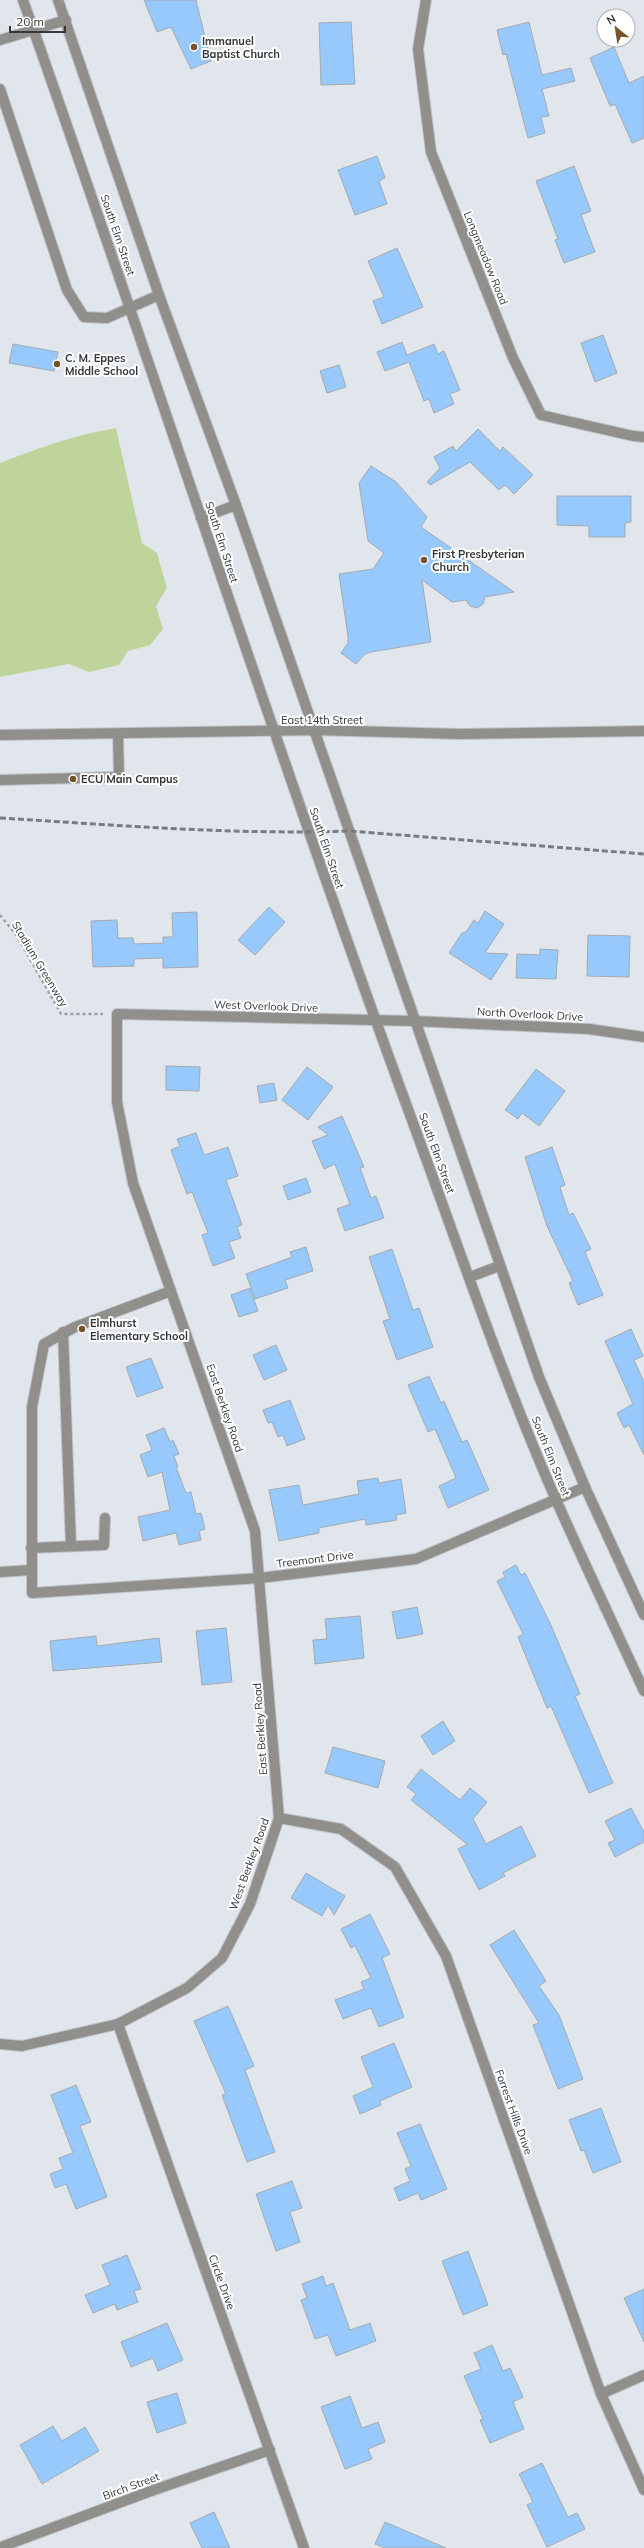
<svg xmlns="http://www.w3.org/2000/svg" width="644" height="2548" font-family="Mulish,sans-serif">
  <rect width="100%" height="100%" fill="#e1e6ed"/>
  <path fill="#bfd49b" d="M116 428 142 543 157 553 167 588 156 606 163 629 150 645 128 651 119 665 89 672 69 664 0 677V463C38 448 75 435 116 428Z"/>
  <g fill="#97c9fc" stroke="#a4aaaf">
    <polygon points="144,0 196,0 211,61 191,69 171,27 157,32"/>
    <polygon points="351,22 355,84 321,85 319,23"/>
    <polygon points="529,22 542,75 571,68 575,81 542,89 549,116 541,117 545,133 528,138 506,54 503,55 497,30"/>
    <polygon points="614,47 629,83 644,76 644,138 632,143 615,104 610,106 590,58"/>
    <polygon points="377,156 385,178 379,181 387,204 355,215 338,170"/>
    <polygon points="574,166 591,211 581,215 595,252 564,263 555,240 558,239 536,181"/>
    <polygon points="397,248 423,307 382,324 373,301 384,297 368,261"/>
    <polygon points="603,335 617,373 595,382 581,343"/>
    <polygon points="402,342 407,355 434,344 438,354 444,351 460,390 450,394 454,404 434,413 429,399 424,401 409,362 385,371 377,352"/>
    <polygon points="13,344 58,352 54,371 9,363"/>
    <polygon points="339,365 346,387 327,393 320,371"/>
    <polygon points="478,429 500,451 503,447 533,475 514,494 505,485 499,490 470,462 430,485 427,482 440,468 434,457 453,446 456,451"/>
    <polygon points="371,466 396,482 427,517 421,527 514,592 485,597 483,604 477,608 470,606 466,600 452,602 422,580 431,642 371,652 365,654 356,664 341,653 348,643 348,636 339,574 373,569 384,553 368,541 359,483"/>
    <polygon points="557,496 631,496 631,522 625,523 625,537 589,537 589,526 557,525"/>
    <polygon points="269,907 285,922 255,955 238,940"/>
    <polygon points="485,911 504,924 485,953 508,954 491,980 449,953 462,933 466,932 474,920 478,923"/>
    <polygon points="197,912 198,967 163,968 163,958 134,959 134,966 93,967 91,921 117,920 118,938 133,938 134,944 163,943 163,937 173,937 172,913"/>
    <polygon points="588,935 630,936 629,977 587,976"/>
    <polygon points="540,949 558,950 556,979 516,978 517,954 540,955"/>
    <polygon points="166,1066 200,1067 199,1091 166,1090"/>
    <polygon points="307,1067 333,1087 308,1120 282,1100"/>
    <polygon points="536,1069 565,1091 539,1126 522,1113 518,1119 505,1110"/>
    <polygon points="274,1083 277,1100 260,1103 257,1086"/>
    <polygon points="342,1116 364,1167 360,1168 371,1198 376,1196 384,1218 345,1231 337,1209 350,1204 335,1164 324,1169 312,1141 328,1135 318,1127"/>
    <polygon points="196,1133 204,1155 228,1147 238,1176 226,1180 242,1225 237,1227 241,1238 229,1242 235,1258 213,1266 202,1235 208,1233 192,1192 187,1194 171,1150 180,1146 177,1139"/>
    <polygon points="552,1147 565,1185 560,1187 569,1215 573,1213 591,1249 585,1252 603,1295 578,1305 569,1283 573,1281 547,1226 525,1157"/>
    <polygon points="306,1178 311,1192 288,1200 283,1186"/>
    <polygon points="306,1247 313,1271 285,1280 288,1288 255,1299 246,1274 292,1257 290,1252"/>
    <polygon points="392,1249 413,1310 419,1308 433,1347 397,1360 383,1321 390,1319 369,1257"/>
    <polygon points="250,1288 258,1311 239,1317 231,1295"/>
    <polygon points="631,1329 643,1356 634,1360 644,1382 644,1455 629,1425 624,1428 617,1413 633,1404 605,1341"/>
    <polygon points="276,1345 287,1370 264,1380 253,1355"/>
    <polygon points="151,1358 163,1388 137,1397 126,1367"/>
    <polygon points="429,1376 441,1403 444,1401 462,1442 467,1440 489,1490 448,1508 439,1486 456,1478 435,1429 428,1432 408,1385"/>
    <polygon points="290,1400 305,1439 287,1446 283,1435 278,1437 272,1422 268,1423 263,1410"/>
    <polygon points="164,1428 170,1442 173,1440 179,1454 174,1456 178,1467 176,1467 186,1493 191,1492 196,1514 201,1513 205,1529 199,1531 201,1540 179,1545 176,1533 143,1541 138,1517 170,1510 162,1472 148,1477 140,1455 152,1450 146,1435"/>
    <polygon points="378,1478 379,1483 401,1479 406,1513 396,1515 397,1520 366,1525 365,1519 319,1528 319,1533 279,1541 269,1490 299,1485 303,1505 359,1494 357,1481"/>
    <polygon points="516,1565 521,1575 525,1573 550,1623 580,1694 575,1696 613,1783 589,1793 551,1706 547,1708 518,1637 523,1634 497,1581 505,1577 503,1572"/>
    <polygon points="417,1607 423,1634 397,1639 392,1612"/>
    <polygon points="360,1616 364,1658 315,1664 313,1640 327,1639 325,1619"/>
    <polygon points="226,1628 232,1682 202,1685 196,1631"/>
    <polygon points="96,1636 97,1646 159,1638 162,1662 53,1671 50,1641"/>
    <polygon points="443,1721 455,1741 433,1755 421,1736"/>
    <polygon points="333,1747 385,1761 378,1788 325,1773"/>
    <polygon points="421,1769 460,1800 470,1788 487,1802 473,1819 486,1844 521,1826 536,1856 503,1873 505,1876 479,1890 458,1849 467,1844 411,1800 416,1794 407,1787"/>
    <polygon points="631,1808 644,1832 644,1842 615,1857 608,1843 615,1840 605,1821"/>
    <polygon points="306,1873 345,1896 334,1915 328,1905 322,1916 291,1898"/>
    <polygon points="370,1914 390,1954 382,1958 404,2017 379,2027 371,2008 343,2019 335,2000 364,1989 361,1982 371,1978 355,1946 351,1948 341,1929"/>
    <polygon points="514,1930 546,1981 539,1986 559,2015 583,2079 558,2089 533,2025 539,2023 490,1945"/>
    <polygon points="228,2006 254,2066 245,2070 275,2152 247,2162 222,2095 226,2094 194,2021"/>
    <polygon points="394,2043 412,2087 380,2101 381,2105 360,2114 353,2096 373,2087 361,2057"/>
    <polygon points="76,2085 91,2122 80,2126 107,2197 76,2209 66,2184 55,2188 50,2174 63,2169 59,2158 73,2153 51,2095"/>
    <polygon points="601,2108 621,2162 593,2173 584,2150 581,2151 569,2120"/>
    <polygon points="420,2124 447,2189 421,2200 418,2193 399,2201 394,2188 410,2181 405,2169 411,2166 397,2133"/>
    <polygon points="292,2181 302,2208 290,2212 300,2242 276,2251 256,2194"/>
    <polygon points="468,2251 488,2305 463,2315 442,2261"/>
    <polygon points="127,2255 141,2289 134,2291 138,2302 117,2310 115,2304 93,2313 85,2295 110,2285 102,2265"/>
    <polygon points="323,2276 326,2286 333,2283 350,2330 370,2323 376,2341 336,2356 328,2335 315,2339 301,2300 307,2298 302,2284"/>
    <polygon points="644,2289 644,2342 624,2298"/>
    <polygon points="167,2323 183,2360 158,2371 153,2358 131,2367 121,2342"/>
    <polygon points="492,2345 503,2371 510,2368 523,2397 513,2402 524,2429 490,2443 480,2420 483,2419 464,2376 481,2369 474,2353"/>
    <polygon points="177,2393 186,2423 157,2433 147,2402"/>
    <polygon points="350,2396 362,2428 378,2422 385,2442 368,2449 372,2459 345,2469 321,2407"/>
    <polygon points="53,2426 62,2441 85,2427 99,2451 42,2484 20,2445"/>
    <polygon points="542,2463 568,2517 577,2513 585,2529 547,2547 527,2505 533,2502 519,2474"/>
    <polygon points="214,2512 230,2548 202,2548 190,2523"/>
    <polygon points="385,2522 446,2548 385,2548 375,2544"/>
  </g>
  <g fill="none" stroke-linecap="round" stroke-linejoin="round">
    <g stroke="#bfc3c9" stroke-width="12">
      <g id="minor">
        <path d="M23 0C154 370 274 744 409 1112 457 1242 501 1375 557 1502 585 1565 615 1628 644 1691"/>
        <polyline points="58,0 159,295 236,505 539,1377 585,1487 644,1615"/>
        <polyline points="426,0 418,49 431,152 513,358 541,415 633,436 644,437"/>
        <polyline points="0,40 66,20"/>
        <polyline points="0,89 67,290 84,317 107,318 159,295"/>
        <polyline points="201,518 236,505"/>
        <polyline points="0,735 314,730 460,734 644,731"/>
        <polyline points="0,780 119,777 118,734"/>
        <polyline points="470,1277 499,1266"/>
        <polyline points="171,1291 75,1327 44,1344 32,1407 32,1593 260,1578 416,1559 585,1487"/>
        <polyline points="63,1332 71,1546"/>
        <polyline points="31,1548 104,1545 105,1518"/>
        <polyline points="0,1572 32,1570"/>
        <polyline points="279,1818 341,1829 395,1867 446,1956 601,2394 644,2490"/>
        <polyline points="118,2024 304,2548"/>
        <polyline points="0,2044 22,2046 118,2024 187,1988 222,1958 250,1904 279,1818 255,1531 133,1183 117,1102 117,1014 414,1021 589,1029 644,1037"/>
        <polyline points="601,2394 644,2375"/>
        <polyline points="1,2547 151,2491 270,2450"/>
      </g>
    </g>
    <polyline stroke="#9ca0a5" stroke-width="2.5" stroke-dasharray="3 3" stroke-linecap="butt" points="0,915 17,936 61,1014 103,1014"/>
    <use href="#minor" stroke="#908f8c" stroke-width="10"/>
    <path stroke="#787b7f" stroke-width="3" stroke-dasharray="6 3" stroke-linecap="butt" d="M0 818C116 825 233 835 349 831L644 854"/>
  </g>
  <g fill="#77532c" stroke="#fff" stroke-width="1.5">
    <circle cx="194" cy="47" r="4"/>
    <circle cx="57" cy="364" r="4"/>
    <circle cx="424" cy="560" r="4"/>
    <circle cx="73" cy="779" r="4"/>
    <circle cx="82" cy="1329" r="4"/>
  </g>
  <g text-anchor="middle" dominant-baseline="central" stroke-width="4" stroke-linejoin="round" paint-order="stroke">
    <g font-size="11" font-weight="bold" fill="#353739" stroke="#fff" text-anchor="start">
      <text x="202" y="41">Immanuel<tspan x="202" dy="13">Baptist Church</tspan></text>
      <text x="65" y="358">C. M. Eppes<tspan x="65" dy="13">Middle School</tspan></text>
      <text x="432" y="554">First Presbyterian<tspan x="432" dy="13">Church</tspan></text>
      <text x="81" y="779">ECU Main Campus</text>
      <text x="90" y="1323">Elmhurst<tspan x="90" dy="13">Elementary School</tspan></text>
    </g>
    <g font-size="11" fill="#353739" stroke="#fff">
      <text transform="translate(118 235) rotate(71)">South Elm Street</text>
      <text transform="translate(486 258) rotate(68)">Longmeadow Road</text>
      <text transform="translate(222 542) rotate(72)">South Elm Street</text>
      <text x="322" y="720">East 14th Street</text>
      <text transform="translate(327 848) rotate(71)">South Elm Street</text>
      <text transform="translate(40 964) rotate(59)">Stadium Greenway</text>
      <text transform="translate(266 1006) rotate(2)">West Overlook Drive</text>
      <text transform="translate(530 1014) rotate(3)">North Overlook Drive</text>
      <text transform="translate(437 1153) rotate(70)">South Elm Street</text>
      <text transform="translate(225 1408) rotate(71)">East Berkley Road</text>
      <text transform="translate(551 1456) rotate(68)">South Elm Street</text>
      <text transform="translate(315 1559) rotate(-7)">Treemont Drive</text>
      <text transform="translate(260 1729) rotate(-94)">East Berkley Road</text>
      <text transform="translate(249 1864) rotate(-70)">West Berkley Road</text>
      <text transform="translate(514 2112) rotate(70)">Forrest Hills Drive</text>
      <text transform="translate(222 2282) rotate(70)">Circle Drive</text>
      <text transform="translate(131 2486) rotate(-20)">Birch Street</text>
    </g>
  </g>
  <g transform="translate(616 28) rotate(330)"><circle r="19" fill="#ffffff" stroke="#aeafb0"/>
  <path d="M0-3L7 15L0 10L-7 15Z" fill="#77532c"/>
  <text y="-6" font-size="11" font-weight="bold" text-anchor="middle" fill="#353739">N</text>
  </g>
  <path d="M10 26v6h55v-6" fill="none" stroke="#353739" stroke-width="2"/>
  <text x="16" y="26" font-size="12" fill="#353739" stroke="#ffffff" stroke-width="3" paint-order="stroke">20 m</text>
</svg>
